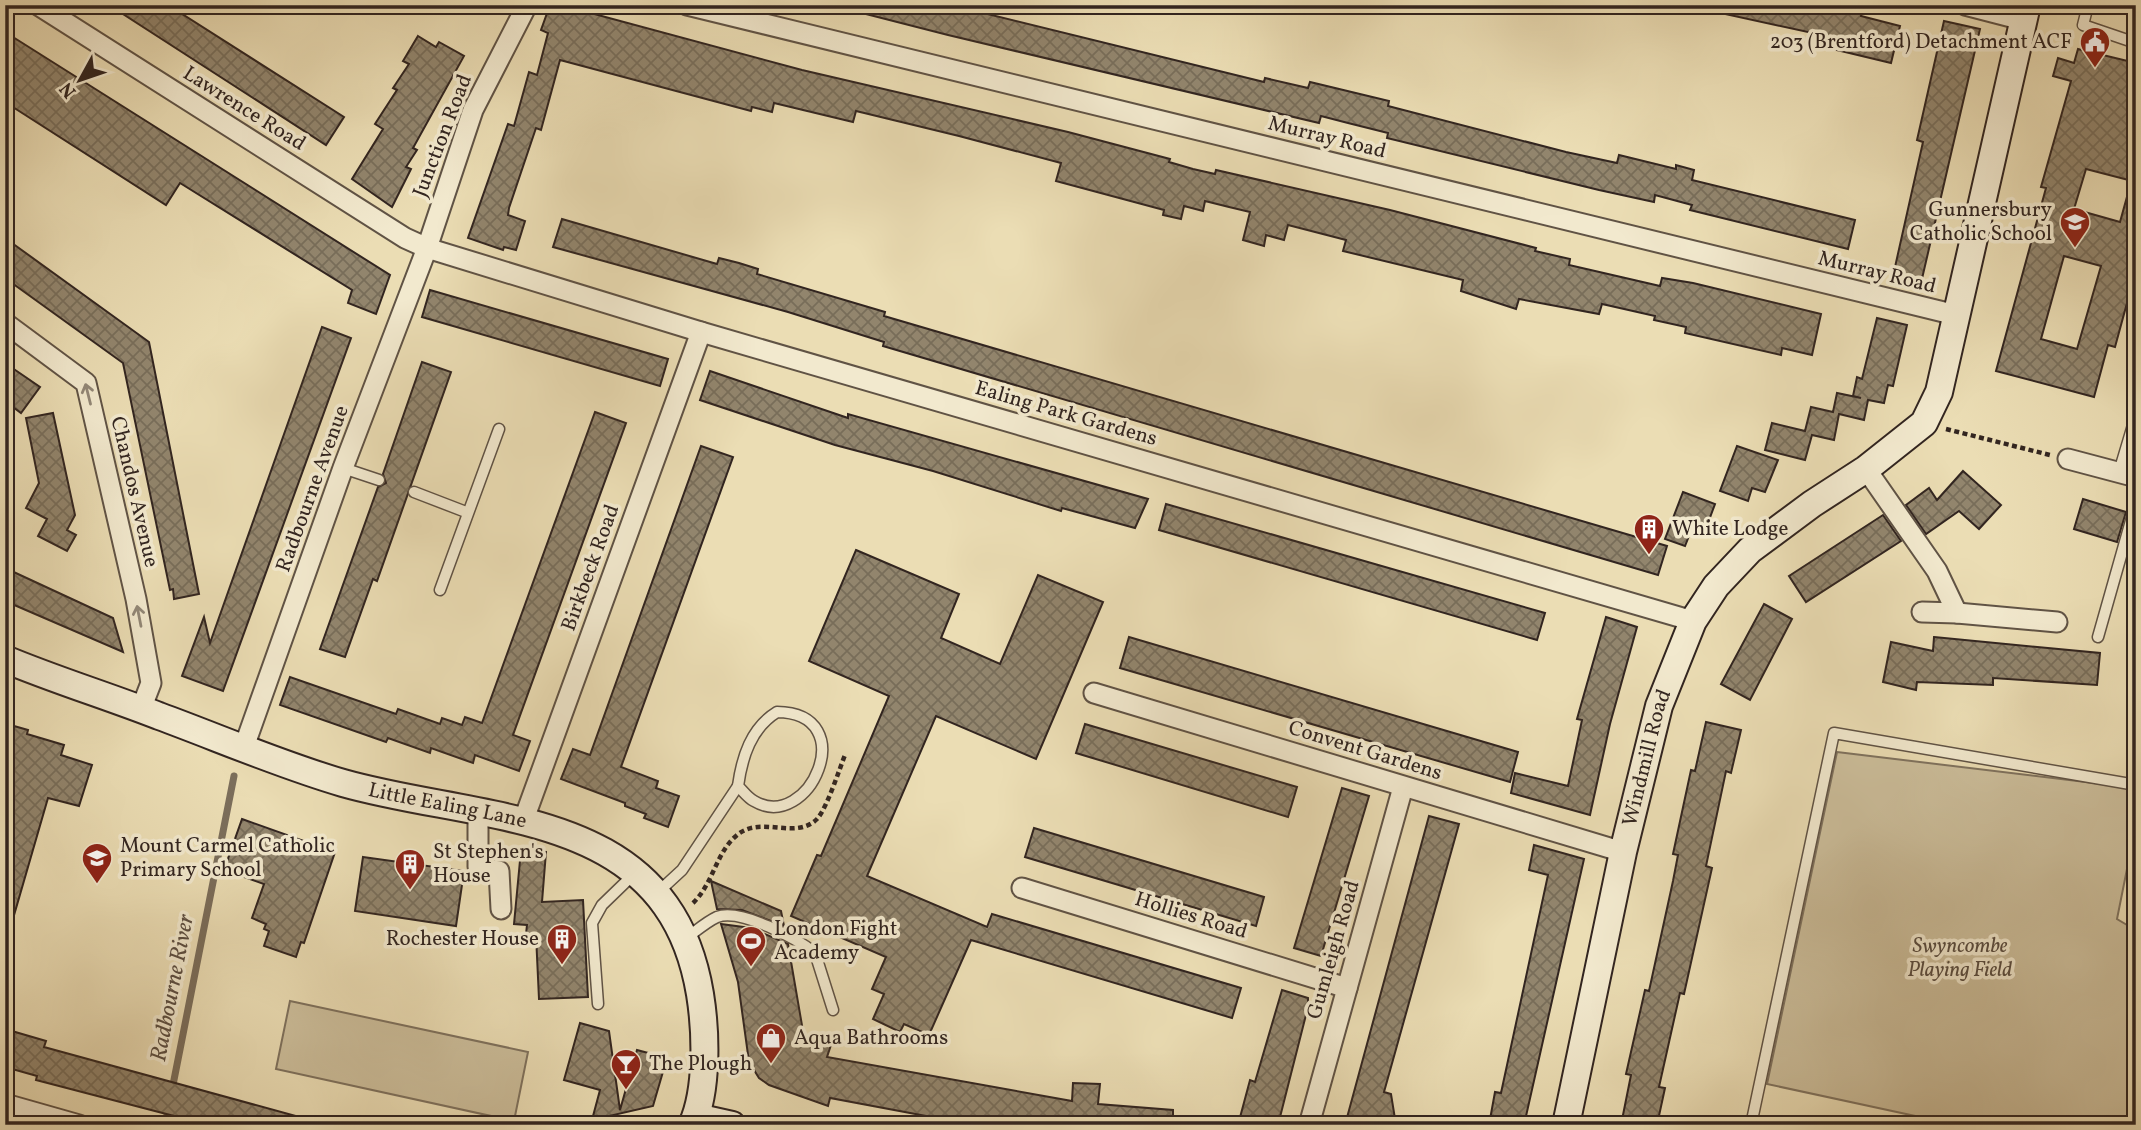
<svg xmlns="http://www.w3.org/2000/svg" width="2141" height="1130" font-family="Vollkorn,serif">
  <defs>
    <pattern id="building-cross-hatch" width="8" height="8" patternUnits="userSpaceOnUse" patternTransform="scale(1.75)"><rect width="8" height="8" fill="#92856d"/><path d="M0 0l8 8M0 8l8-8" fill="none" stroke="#786d59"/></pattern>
  </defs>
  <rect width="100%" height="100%" fill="#ebddb4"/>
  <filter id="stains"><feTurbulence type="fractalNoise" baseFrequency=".00286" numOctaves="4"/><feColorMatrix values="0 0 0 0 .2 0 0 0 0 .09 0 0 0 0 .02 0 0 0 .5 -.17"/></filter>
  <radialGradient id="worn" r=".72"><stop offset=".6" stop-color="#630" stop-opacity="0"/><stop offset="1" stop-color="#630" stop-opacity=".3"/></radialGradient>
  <g fill="#ccbe9b" stroke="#7f725e" stroke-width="2">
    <polygon points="1837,752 2135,788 2136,824 2117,919 2127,925 2128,942 2136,943 2136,1125 1957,1125 1767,1084"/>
    <polygon points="290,1001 528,1052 514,1121 276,1069"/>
  </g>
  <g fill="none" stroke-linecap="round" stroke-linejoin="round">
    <g stroke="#7b6e5b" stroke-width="7">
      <polyline points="172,1090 234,776"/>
      <polyline points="165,1125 169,1105"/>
    </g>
  </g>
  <g fill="url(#building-cross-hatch)" stroke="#322520" stroke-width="2" fill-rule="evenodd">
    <polygon points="109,5 168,5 344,117 326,145"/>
    <polygon points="550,5 561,5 802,70 1068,132 1170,159 1169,162 1193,169 1215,174 1216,170 1390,210 1536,248 1535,251 1570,259 1569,265 1660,286 1662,278 1693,283 1821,314 1812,355 1782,348 1781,355 1685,333 1686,327 1654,320 1655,316 1602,304 1599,314 1519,299 1516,309 1461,291 1463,280 1343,251 1346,240 1288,225 1284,240 1266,235 1264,246 1243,240 1250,212 1229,207 1205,201 1203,211 1184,206 1181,219 1163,215 1164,210 1056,181 1061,163 959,136 856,111 853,122 774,103 772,112 752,107 751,111 560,60 541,130 536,128 509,208 508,215 525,221 516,250 504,247 503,250 468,238 508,124 514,126 529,72 537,75 548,33 541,30"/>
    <polygon points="859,5 951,5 1264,82 1265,78 1308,88 1310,82 1389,101 1388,106 1566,152 1617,163 1619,155 1676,169 1676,165 1694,170 1692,180 1855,220 1848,249 1690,210 1692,205 1655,195 1654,202 1599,190 1387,138 1388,133 1348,123 1321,116 1319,123 948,35 858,12"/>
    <polygon points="1725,5 1839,5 1862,11 1861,16 1900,26 1891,63 1820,46 1822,35 1725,14"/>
    <polygon points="1944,21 1980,29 1921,283 1893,276 1923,142 1917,140"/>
    <polygon points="5,32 390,275 376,314 348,303 352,290 180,183 166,205 5,102"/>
    <polygon points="418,36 436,47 439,42 464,56 413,148 417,150 406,167 411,169 392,207 352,179 383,129 375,124 397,90 393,88 409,64 403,61"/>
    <path d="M2078 49 2136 63V182L2086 169 2074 209 2120 222 2130 186 2136 187V270L2115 347 2108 345 2094 397 1996 371 2046 188 2041 187 2071 81 2053 76 2058 58 2074 63ZM2064 256 2101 266 2077 349 2041 339Z"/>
    <polygon points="562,219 717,264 719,258 739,263 758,269 757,274 885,312 884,316 1667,546 1658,575 883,346 884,342 788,312 553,247"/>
    <polygon points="5,238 149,342 199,594 174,599 173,589 170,590 123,363 5,278"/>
    <polygon points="430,290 668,359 660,386 422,317"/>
    <polygon points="1877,318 1907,325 1893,386 1888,385 1884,403 1868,400 1864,420 1839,414 1834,440 1812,435 1805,460 1765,450 1772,423 1805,431 1811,407 1833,412 1837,393 1861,398 1853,396 1857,377 1862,379"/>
    <polygon points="322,327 351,338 223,691 182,676 204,617 210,643"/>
    <polygon points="422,362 451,372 377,581 373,579 345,657 320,649 378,487 386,483 383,474"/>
    <polygon points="5,363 40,387 21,413 5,401"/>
    <polygon points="710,371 848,418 848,414 1148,499 1135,528 1062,508 1061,511 933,471 835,445 700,400"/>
    <polygon points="595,412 626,423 513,735 530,741 519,771 475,755 473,763 431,748 430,753 388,738 386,742 280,705 290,677 396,714 398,709 440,724 442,718 462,725 465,717 482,723"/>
    <polygon points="53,413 75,515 67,530 76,535 67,551 38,536 47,519 26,508 39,483 26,418"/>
    <polygon points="701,446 733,457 621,767 658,781 656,788 679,796 668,827 644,818 646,814 625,806 625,803 561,779 573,749 590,755"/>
    <polygon points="1737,446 1778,460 1765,492 1752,488 1748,501 1720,491"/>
    <polygon points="1963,471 2001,505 1979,529 1959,511 1926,534 1906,505 1929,488 1937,500"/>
    <polygon points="1683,492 1715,504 1705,531 1693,526 1685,546 1665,539"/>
    <polygon points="2083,499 2126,512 2117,542 2074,529"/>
    <polygon points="1166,504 1545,613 1537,640 1159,530"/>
    <polygon points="1883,515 1901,541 1806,602 1789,576"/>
    <polygon points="856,550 959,594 941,638 1000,664 1038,575 1103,602 1036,759 936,716 867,876 987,927 992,914 1241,988 1232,1018 971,940 929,1035 904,1024 900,1032 873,1019 884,994 872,989 886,957 791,916 817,855 821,856 889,696 809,661"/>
    <polygon points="5,568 113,618 123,652 5,601"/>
    <polygon points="1764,604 1792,619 1750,700 1721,684"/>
    <polygon points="1606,617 1637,627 1610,724 1590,815 1511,793 1515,773 1568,786 1582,720 1577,719"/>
    <polygon points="1129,637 1518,752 1510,782 1120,668"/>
    <polygon points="1934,637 2100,653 2097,685 1993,678 1993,685 1917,682 1916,690 1883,682 1891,642 1933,651"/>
    <polygon points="1706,722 1741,730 1731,773 1726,771 1706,866 1712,868 1684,994 1680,993 1659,1087 1665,1088 1657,1125 1621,1125 1631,1075 1626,1074 1645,990 1649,991 1673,881 1678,855 1673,854 1691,770 1695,771"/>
    <polygon points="1085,724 1297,787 1288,817 1076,753"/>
    <polygon points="14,726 28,730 27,734 64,745 61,755 92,765 79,806 48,798 10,929 5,928 5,732"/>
    <polygon points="1342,788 1369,796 1321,956 1294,948"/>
    <polygon points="1429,816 1459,824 1384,1092 1391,1094 1396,1125 1345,1125"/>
    <polygon points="242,819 335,852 304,943 301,942 296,957 264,946 269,931 264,929 266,924 252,918 264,884 224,870"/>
    <polygon points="1034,828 1264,897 1256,926 1025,857"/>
    <polygon points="1534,845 1584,859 1524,1125 1489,1125 1495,1092 1501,1093 1548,875 1529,870"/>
    <polygon points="521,850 546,852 542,902 583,900 588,997 539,999 536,935 526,934 527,925 514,924"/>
    <polygon points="363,857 464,871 456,926 355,911"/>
    <polygon points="711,881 781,911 784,926 742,910 717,909"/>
    <polygon points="721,924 751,928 788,944 804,1037 831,1045 827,1057 1072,1101 1073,1083 1100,1084 1098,1104 1173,1110 1173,1125 974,1125 830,1098 828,1106 769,1085 759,1078 749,1062 738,982"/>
    <polygon points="1282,990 1308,998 1308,1007 1278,1125 1238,1125 1250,1080 1255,1082"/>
    <polygon points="580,1023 609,1031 620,1110 637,1050 667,1058 653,1106 592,1120 600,1090 564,1080"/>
    <polygon points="5,1029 46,1041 44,1047 303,1118 302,1125 180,1125 182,1120 174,1116 36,1080 37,1076 5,1067"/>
  </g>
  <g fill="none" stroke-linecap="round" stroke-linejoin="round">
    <g stroke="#605345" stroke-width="13">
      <g id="lane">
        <polyline points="2088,5 2083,25 2136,43"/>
        <polyline points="343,468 379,480"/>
        <polyline points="2119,472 2136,415"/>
        <polyline points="414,492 466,512"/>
        <polyline points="440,590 499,429"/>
        <polyline points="2098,637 2136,503"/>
        <path d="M777 712C863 713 809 834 754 801 748 798 743 791 738 786 742 757 751 728 777 712Z"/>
        <polyline points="656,894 682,870 738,786"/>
        <path d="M685 939C695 932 706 922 717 917 741 908 797 939 815 953L833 1010"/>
        <polyline points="598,1004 592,923 602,905 634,874"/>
        <polyline points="1751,1125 1834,733 2136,785"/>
      </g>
    </g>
    <g stroke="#605345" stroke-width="23">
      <g id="street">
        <polyline points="38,5 405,238 427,248 701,332 1693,621"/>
        <polyline points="687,5 1956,315"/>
        <polyline points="1965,5 2023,20"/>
        <polyline points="5,323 86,383 136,599 151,683 141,709"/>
        <polyline points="2068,459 2136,477"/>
        <polyline points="1866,469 1937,571 1957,613 1922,612"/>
        <polyline points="1957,613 2057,622"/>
        <polyline points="1094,693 1623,852"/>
        <polyline points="244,747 343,468 427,248 473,110 527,5"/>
        <polyline points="478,810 478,867 499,871 501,909"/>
        <polyline points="524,819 701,332"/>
        <polyline points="1022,888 1347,988"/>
        <polyline points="5,1104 79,1125"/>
        <polyline points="1309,1125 1403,787"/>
      </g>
    </g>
    <g stroke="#322520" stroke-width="30">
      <g id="secondary">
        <path id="s1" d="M5 659C55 680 108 696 159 716 219 738 281 765 343 783 483 823 669 806 700 994 706 1031 708 1090 692 1125"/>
        <polyline points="696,1117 732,1125"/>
        <path id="s2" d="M1566 1125 1623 852 1659 706 1693 621 1716 586 1750 550 1812 504 1866 469 1924 423 1939 392 2027 5"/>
      </g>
    </g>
    <g stroke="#322520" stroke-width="4.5" stroke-dasharray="5 3.5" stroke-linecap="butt">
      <polyline points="1946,429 2050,455"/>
      <polyline points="2132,876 2136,856"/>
      <path d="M693 903C713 884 716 853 736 836 760 814 795 841 817 819 827 808 839 770 845 755"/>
    </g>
    <use href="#lane" stroke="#f2e9ce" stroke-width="10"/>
    <use href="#street" stroke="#f2e9ce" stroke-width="19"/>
    <use href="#secondary" stroke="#f2e9ce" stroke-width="26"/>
  </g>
  <defs><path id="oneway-shaft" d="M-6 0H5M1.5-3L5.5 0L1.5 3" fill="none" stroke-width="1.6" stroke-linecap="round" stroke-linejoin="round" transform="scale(1.75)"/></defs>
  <g stroke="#928777">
    <use href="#oneway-shaft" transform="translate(88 394) rotate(-104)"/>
    <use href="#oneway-shaft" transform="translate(139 616) rotate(-101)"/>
  </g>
  <defs>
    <g id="civic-pin" transform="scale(1.575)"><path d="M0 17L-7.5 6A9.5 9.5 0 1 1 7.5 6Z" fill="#8f2418" stroke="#f2e9ce"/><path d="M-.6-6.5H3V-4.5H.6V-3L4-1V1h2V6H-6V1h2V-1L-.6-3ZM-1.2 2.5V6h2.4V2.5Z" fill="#fff"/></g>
    <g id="school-pin" transform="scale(1.575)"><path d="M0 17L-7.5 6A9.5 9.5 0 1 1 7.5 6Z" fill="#8f2418" stroke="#f2e9ce"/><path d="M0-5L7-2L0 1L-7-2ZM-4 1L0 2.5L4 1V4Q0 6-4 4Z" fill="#fff"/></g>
    <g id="building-pin" transform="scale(1.575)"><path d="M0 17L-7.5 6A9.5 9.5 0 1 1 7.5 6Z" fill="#8f2418" stroke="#f2e9ce"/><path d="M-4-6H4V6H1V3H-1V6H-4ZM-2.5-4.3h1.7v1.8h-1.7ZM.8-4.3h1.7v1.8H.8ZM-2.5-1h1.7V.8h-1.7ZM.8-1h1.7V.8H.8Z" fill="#fff"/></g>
    <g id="stadium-pin" transform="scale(1.575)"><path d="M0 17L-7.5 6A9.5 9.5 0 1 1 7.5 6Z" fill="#8f2418" stroke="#f2e9ce"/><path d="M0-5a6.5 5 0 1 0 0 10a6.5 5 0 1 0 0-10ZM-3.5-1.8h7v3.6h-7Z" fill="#fff"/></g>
    <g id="shop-pin" transform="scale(1.575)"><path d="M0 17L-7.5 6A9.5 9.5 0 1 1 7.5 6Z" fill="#8f2418" stroke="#f2e9ce"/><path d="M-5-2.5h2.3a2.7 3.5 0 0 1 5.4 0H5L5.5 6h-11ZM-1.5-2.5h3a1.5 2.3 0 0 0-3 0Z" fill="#fff"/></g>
    <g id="bar-pin" transform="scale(1.575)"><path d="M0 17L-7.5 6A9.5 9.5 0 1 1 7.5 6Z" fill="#8f2418" stroke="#f2e9ce"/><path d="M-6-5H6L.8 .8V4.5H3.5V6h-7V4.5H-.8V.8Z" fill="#fff"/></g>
  </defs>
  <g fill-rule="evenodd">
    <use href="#civic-pin" x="2095" y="42"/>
    <use href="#school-pin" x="2075" y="222"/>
    <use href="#building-pin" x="1649" y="529"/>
    <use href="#school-pin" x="97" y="858"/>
    <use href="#building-pin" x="410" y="864"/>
    <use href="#building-pin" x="562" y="939"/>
    <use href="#stadium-pin" x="751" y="941"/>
    <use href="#shop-pin" x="771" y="1038"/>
    <use href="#bar-pin" x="626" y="1064"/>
  </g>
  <g text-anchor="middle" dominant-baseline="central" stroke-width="7" stroke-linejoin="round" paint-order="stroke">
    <g font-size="21" fill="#322520" stroke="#f2e9ce" text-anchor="start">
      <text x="2072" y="42" text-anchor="end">203 (Brentford) Detachment ACF</text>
      <text x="2052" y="210" text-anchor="end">Gunnersbury<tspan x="2052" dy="24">Catholic School</tspan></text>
      <text x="1672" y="529">White Lodge</text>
      <text x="120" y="846">Mount Carmel Catholic<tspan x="120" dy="24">Primary School</tspan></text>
      <text x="433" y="852">St Stephen's<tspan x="433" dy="24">House</tspan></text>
      <text x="774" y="929">London Fight<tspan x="774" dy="24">Academy</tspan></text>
      <text x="539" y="939" text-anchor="end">Rochester House</text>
      <text x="794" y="1038">Aqua Bathrooms</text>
      <text x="649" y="1064">The Plough</text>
    </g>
    <g font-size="21" fill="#322520" stroke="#f2e9ce">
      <text transform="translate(244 109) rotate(32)">Lawrence Road</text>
      <text transform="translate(443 136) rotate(-69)">Junction Road</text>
      <text transform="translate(1327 138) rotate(14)">Murray Road</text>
      <text transform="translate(1877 273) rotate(14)">Murray Road</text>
      <text transform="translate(1066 414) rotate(16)">Ealing Park Gardens</text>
      <text transform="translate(313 489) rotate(-70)">Radbourne Avenue</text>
      <text transform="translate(134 492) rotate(77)">Chandos Avenue</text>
      <text transform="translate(591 568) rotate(-70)">Birkbeck Road</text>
      <text transform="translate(1365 751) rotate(17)">Convent Gardens</text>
      <text stroke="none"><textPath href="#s2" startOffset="376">Windmill Road</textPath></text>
      <text stroke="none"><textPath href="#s1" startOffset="467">Little Ealing Lane</textPath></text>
      <text transform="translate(1191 916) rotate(17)">Hollies Road</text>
      <text transform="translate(1334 950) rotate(-74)">Gumleigh Road</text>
    </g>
    <g font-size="21" font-style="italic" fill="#584b3f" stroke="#f2e9ce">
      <text x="1960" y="946">Swyncombe<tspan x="1960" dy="24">Playing Field</tspan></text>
    </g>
    <g font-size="23" font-style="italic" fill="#5d4f42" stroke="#f2e9ce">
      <text transform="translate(173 988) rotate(-79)">Radbourne River</text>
    </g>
  </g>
  <rect width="2141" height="1130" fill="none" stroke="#ebddb4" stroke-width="28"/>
  <rect x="7" y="7" width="2127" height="1116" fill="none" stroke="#322520" stroke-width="3.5"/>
  <rect x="14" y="14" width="2113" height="1102" fill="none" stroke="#322520" stroke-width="2"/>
  <g transform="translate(80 80) rotate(230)" stroke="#f2e9ce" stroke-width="5" paint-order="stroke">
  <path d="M0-5L12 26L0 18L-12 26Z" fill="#322520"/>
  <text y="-10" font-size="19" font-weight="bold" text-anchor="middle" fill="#322520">N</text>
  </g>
  <rect width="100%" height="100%" filter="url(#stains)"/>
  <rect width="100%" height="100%" fill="url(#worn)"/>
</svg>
